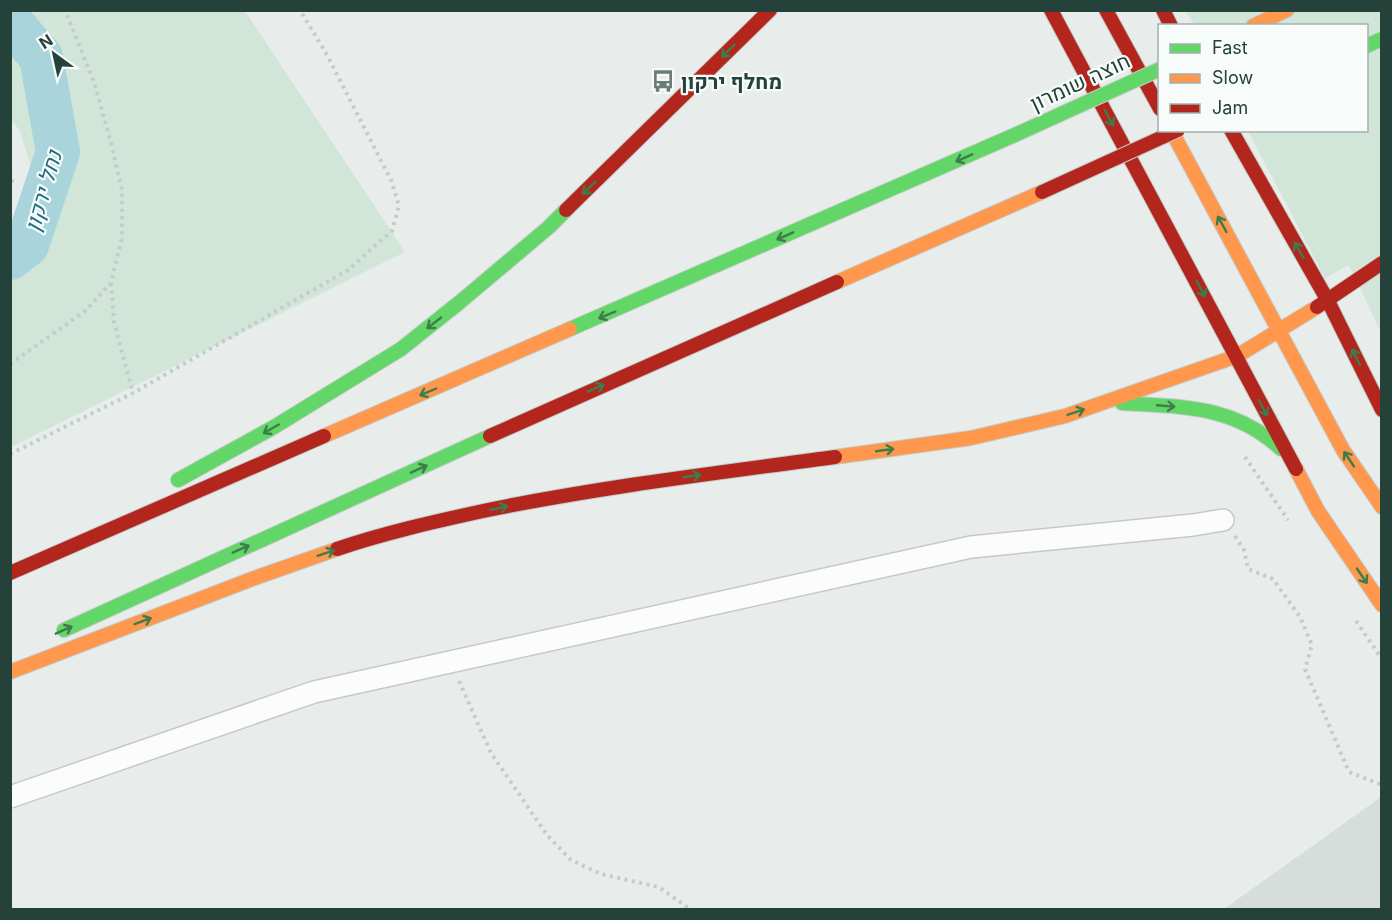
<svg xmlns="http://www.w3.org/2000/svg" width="1392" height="920" font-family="Inter,Heebo,sans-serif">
  <rect width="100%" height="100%" fill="#e8edeb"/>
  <polygon fill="#d6dedb" points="1381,797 1381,909 1224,909"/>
  <g fill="#d1e6d8">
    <polygon points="11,10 245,11 405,252 11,447 11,225 40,197 20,131 11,119"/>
    <polygon points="1185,11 1381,11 1381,332 1349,265 1325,278 1248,131 1366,130 1366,26 1195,25"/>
  </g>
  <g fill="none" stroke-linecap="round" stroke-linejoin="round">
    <polyline stroke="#a9d4db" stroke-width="44" points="10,21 41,57 58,152 27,245 10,258"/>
    <g stroke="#c5cac8" stroke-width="24">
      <polyline id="street" points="10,797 314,692 971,547 1193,525 1223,520"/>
    </g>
    <g stroke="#c3ccc9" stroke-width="16">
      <g id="fast">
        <polyline points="1366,46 1382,39"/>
        <polyline points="570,329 1017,134"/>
        <path d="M1122 403C1183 407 1234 405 1281 449"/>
        <polyline points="178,480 274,427 401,349 460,302 549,227 566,210"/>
        <polyline points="64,630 490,436"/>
      </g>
    </g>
    <g stroke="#c3ccc9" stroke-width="16">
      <g id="slow">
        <polyline points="1253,26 1287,10"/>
        <polyline points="1171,130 1343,450 1382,507"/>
        <polyline points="837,282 1042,192"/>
        <polyline points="324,436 570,329"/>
        <polyline points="835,457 971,438 1065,416 1237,356 1317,307"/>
        <polyline points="1296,469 1318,511 1382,605"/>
        <polyline points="10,672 252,579 337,549"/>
      </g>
    </g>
    <g stroke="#c3ccc9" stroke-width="16">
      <g id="jam">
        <polyline points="1051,10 1296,469"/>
        <polyline points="1106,10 1160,109"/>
        <polyline points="1163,10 1171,26"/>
        <polyline points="1231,130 1328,301 1382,410"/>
        <polyline points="566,210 770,10"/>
        <polyline points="1317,307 1382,263"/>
        <polyline points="490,436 837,282"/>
        <path d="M337 549C384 533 433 522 483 511 599 487 717 473 835 457"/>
        <polyline points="10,573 324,436"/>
      </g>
    </g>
    <g stroke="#c3ccca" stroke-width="4" stroke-dasharray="3 4.5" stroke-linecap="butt">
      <polyline points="10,172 12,181 10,189"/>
      <polyline points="111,283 114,322 133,393"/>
      <polyline points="10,364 85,311 111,283 122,237 122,190 110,139 94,82 65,10"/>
      <polyline points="10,454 133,393 348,270 392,231 399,206 391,180 327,55 300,10"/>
      <polyline points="1245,457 1288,520"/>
      <polyline points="1235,536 1244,550 1248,569 1273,579 1300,617 1312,645 1305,669 1349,772 1382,785"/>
      <polyline points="1356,621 1382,659"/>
      <polyline points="459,681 491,753 547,835 571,860 601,874 659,887 691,910"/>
    </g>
    <use href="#street" stroke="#fcfcfc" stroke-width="21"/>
    <use href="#fast" stroke="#63d668" stroke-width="14"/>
    <use href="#slow" stroke="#ff974d" stroke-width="14"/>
    <use href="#jam" stroke="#b3261e" stroke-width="14"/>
    <g stroke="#c3ccc9" stroke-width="16" stroke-linecap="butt">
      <polyline id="fast-bridge" points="1017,134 1160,69"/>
    </g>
    <g stroke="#c3ccc9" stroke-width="16" stroke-linecap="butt">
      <polyline id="jam-bridge" points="1042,192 1178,130"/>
    </g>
    <use href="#fast-bridge" stroke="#63d668" stroke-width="14"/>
    <use href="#jam-bridge" stroke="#b3261e" stroke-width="14"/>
  </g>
  <defs><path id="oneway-shaft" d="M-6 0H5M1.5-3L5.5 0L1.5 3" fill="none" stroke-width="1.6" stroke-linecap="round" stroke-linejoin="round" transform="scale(1.5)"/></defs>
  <g stroke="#3d7d4c">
    <use href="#oneway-shaft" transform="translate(728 51) rotate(136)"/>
    <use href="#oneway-shaft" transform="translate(1109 118) rotate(62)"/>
    <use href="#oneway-shaft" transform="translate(964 158) rotate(156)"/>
    <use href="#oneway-shaft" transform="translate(589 188) rotate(136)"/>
    <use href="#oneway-shaft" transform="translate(1222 224) rotate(-119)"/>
    <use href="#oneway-shaft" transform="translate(785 236) rotate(156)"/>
    <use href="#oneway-shaft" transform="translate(1299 250) rotate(-120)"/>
    <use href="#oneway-shaft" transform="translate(1201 289) rotate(62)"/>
    <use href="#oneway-shaft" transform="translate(607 315) rotate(157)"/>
    <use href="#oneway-shaft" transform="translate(434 323) rotate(142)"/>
    <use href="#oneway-shaft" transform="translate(1356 357) rotate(-116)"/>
    <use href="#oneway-shaft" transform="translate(596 388) rotate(-24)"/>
    <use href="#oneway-shaft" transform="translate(428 392) rotate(157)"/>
    <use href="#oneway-shaft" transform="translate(1166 406) rotate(5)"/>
    <use href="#oneway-shaft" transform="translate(1263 408) rotate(62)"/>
    <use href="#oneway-shaft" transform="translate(1076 412) rotate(-19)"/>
    <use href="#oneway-shaft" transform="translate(271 429) rotate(150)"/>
    <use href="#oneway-shaft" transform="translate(885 450) rotate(-8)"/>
    <use href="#oneway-shaft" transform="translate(1349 459) rotate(-124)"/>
    <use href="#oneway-shaft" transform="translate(419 469) rotate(-24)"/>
    <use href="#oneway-shaft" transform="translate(692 476) rotate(-8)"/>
    <use href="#oneway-shaft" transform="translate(499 508) rotate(-12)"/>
    <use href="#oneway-shaft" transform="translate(241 549) rotate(-24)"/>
    <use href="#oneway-shaft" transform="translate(326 553) rotate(-19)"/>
    <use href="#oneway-shaft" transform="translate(1362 576) rotate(56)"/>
    <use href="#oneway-shaft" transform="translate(143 621) rotate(-21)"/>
    <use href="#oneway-shaft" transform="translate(64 630) rotate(-24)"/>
  </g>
  <defs>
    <g id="bus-bare" transform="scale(1.8)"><path d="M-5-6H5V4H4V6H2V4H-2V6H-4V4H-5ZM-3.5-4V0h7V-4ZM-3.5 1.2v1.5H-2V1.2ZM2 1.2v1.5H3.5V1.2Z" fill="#697e78" stroke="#f7fbf9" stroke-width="2.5" paint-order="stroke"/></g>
  </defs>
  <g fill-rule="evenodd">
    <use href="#bus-bare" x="663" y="81"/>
  </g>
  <g text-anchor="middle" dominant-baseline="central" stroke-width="4.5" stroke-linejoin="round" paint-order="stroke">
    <g font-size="21" font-weight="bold" fill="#24423a" stroke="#f7fbf9" text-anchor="start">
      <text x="681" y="81">מחלף ירקון</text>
    </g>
    <g font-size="21" fill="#24423a" stroke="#f7fbf9">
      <text transform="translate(1080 82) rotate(-25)">חוצה שומרון</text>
    </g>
    <g font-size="22" font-style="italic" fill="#1c6f80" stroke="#f7fbf9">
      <text transform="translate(43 191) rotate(-74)">נחל ירקון</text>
    </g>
  </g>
  <rect width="1392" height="920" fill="none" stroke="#24423a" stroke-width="24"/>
  <rect x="1158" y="24" width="210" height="108" fill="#f7fbf9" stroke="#a3b1ad" stroke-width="1.5"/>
  <rect x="1170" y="44" width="30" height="9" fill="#63d668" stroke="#a3b1ad" stroke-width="1.5"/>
  <text x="1212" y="54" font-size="18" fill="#24423a">Fast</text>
  <rect x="1170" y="74" width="30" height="9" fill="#ff974d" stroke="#a3b1ad" stroke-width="1.5"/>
  <text x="1212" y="84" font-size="18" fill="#24423a">Slow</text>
  <rect x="1170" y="104" width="30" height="9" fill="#b3261e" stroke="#a3b1ad" stroke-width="1.5"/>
  <text x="1212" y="114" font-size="18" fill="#24423a">Jam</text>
  <g transform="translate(54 54) rotate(327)" stroke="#f7fbf9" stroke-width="4.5" paint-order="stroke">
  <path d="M0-4.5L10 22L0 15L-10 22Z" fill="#24423a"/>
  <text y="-9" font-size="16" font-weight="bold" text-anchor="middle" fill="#24423a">N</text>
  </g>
</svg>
